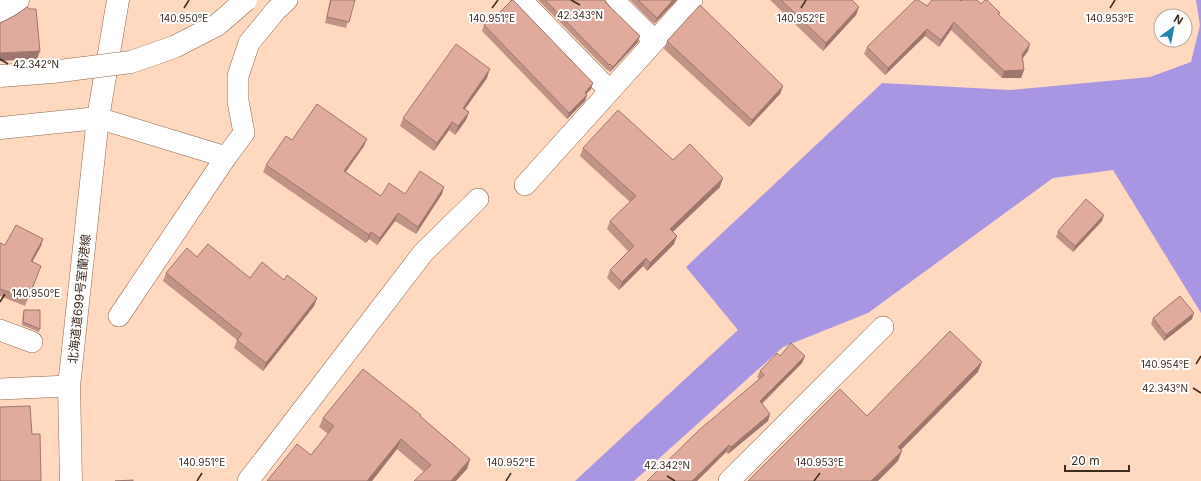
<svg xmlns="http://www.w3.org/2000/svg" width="1201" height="481" font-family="Inter,'Noto Sans JP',sans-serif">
  <rect width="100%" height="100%" fill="#ffd8c0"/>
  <polygon fill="#a896e2" points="1196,0 1201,0 1201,313 1113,170 1053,178 868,313 783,347 634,481 575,481 738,330 686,267 882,83 1010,90 1150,77 1191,62 1200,25"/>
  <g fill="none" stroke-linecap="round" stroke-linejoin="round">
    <g stroke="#92684c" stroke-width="22">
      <g id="minor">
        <polyline points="521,0 610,91"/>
        <polyline points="613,0 655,41"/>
        <polyline points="98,118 226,157"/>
        <polyline points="525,185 692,0"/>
        <polyline points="119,316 226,157 244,133 238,101 238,76 249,43 276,10 287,0"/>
        <polyline points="0,330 32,342"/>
        <polyline points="0,389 69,386"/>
        <polyline points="248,481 423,253 478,199"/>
        <polyline points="729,481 883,327"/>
      </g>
    </g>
    <g stroke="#92684c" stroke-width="23">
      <polyline id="tertiary" points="0,128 98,118"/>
    </g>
    <g stroke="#92684c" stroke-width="23">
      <polyline id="secondary" points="71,481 69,386 98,118"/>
    </g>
    <g stroke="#92684c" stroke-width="23">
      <g id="motorway">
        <polyline points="0,11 18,0"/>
        <polyline points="98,118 118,0"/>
      </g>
    </g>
    <use href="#minor" stroke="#fff" stroke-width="21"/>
    <use href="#tertiary" stroke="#fff" stroke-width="22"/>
    <use href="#secondary" stroke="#fff" stroke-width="22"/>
    <use href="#motorway" stroke="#fff" stroke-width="22"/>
    <g stroke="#92684c" stroke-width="23" stroke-linecap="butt">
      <polyline id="motorway-bridge" points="0,76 52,72 131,62 174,47 217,25 246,0"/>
    </g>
    <use href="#motorway-bridge" stroke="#fff" stroke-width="22"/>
  </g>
  <g fill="#c19286">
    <polygon points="330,0 355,0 346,28 325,23"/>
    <polygon points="538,0 605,0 638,42 610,72 608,70 607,70"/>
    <polygon points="630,0 677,0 654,24"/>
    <polygon points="770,0 852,0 859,7 856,15 823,51"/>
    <polygon points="961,1 981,4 1000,13 999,15 1028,51 1023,58 1024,70 1021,78 1002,78 951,30 939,47 925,36 885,75 864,54 867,47 927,6"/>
    <polygon points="484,25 591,89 586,94 587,95 585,101 567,119 482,31"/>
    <polygon points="667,41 783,86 780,94 749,127 664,49"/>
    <polygon points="487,78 465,109 469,112 466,120 455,135 449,130 434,151 400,126 403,118"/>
    <polygon points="292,140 364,146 346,172 381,196 405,194 442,194 416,234 395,221 377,245 369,239 366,243 263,172 266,165"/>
    <polygon points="583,148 673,160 720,187 673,232 674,244 647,271 643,266 619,290 607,278 610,270 628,251 607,229 610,221 630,202 580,156"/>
    <polygon points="1102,221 1073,252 1056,237 1058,231"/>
    <polygon points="43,239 41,246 32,261 41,266 25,306 0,296 0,243 5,245"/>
    <polygon points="197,257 250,278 284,280 317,298 314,306 263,371 234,348 237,340 163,281 166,273"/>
    <polygon points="24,310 40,329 39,332 22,325 23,313"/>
    <polygon points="1153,318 1192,319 1164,341 1151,324"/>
    <polygon points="780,356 805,356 802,363 762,404 770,414 768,421 728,454 726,452 697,481 647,481 759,379 757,377 760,371"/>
    <polygon points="420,416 470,459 467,469 424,472 397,449 372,481 267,481 311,455 328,434 319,427 323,418"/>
  </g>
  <g fill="#9d776d">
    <polygon points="673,0 677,0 654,24 657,18"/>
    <polygon points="859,7 856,15 823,51 826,43"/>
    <polygon points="954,22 951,30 939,47 941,40"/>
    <polygon points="927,29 925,36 885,75 888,68"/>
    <polygon points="640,36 638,42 610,72 613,67"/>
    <polygon points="1030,44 1028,51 1020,62 1022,55"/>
    <polygon points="40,51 37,59 0,61 0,53"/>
    <polygon points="490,69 487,78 460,116 463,108"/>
    <polygon points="1024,70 1021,78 1002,78 1004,71"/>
    <polygon points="593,83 591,89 582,98 585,93"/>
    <polygon points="783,86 780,94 749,127 752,120"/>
    <polygon points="587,95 585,101 567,119 569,113"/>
    <polygon points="469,112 466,120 455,135 458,126"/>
    <polygon points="452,122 449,130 434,151 437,143"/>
    <polygon points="367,139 364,146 341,178 344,171"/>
    <polygon points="723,178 720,187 667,237 670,229"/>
    <polygon points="444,187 442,194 416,234 418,227"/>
    <polygon points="398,213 395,221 377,245 380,238"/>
    <polygon points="1104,215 1102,221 1073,252 1075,246"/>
    <polygon points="371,232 369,239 366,243 369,235"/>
    <polygon points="677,236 674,244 647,271 650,263"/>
    <polygon points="43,239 41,246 29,268 31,261"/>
    <polygon points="646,258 643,266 619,290 622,282"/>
    <polygon points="317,298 314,306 263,371 266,363"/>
    <polygon points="1194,313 1192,319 1164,341 1166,335"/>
    <polygon points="805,356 802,363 757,408 760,401"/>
    <polygon points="982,362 978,372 894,457 898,447"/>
    <polygon points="770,414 768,421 728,454 731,447"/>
    <polygon points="401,439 397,449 372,481 367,481"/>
    <polygon points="729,445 726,452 697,481 692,481"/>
    <polygon points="902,451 898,461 878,481 871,481"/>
    <polygon points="470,459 467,469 456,481 451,481"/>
  </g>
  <g fill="#e0aa9c" stroke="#9d776d">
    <polygon points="331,0 355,0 349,22 327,17"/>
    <polygon points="512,0 513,0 593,83 585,93 587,95 569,113 484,25 500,12"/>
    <polygon points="545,0 605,0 606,3 640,36 613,67 610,64 609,65"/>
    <polygon points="638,0 673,0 657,18"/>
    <polygon points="781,0 852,0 859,7 826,43"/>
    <polygon points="915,0 918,0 927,6 932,0 960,0 961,1 962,0 977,0 981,4 985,0 987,0 1000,13 998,14 1030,44 1022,55 1024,70 1004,71 954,22 941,40 927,29 888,68 867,47"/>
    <polygon points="700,5 783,86 752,120 667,41"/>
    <polygon points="27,7 30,9 36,9 40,51 0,53 0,23 16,15"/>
    <polygon points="456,44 490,69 463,108 469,112 458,126 452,122 437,143 403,118"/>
    <polygon points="317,104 367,139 344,171 381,196 389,183 405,194 420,171 444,187 418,227 398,213 380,238 371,232 369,235 266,165 286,136 292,140"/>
    <polygon points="618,110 673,160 690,144 723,178 670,229 677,236 650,263 646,258 622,282 610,270 634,246 610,221 636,196 583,148"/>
    <polygon points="1086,199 1104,215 1075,246 1058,231"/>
    <polygon points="16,225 43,239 31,261 41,266 28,299 0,289 0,243 5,245"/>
    <polygon points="208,244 250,278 262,262 284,280 287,275 317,298 266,363 237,340 242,334 166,273 187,248 197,257"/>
    <polygon points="1180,296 1194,313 1166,335 1153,318"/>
    <polygon points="24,310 40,310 40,329 23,322"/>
    <polygon points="950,331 982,362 898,447 902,451 871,481 748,481 840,389 867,416"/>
    <polygon points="791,343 805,356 760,401 770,414 731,447 729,445 692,481 647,481 698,431 764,375 760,371 777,353 780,356"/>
    <polygon points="363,369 421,415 420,416 470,459 451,481 414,481 431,465 401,439 367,481 267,481 297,444 311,455 334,426 323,418"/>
    <polygon points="30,406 32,434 40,434 41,481 0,481 0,407"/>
    <polygon points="133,480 133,481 115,481"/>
  </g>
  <path fill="none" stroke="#3d2b20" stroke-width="1.5" d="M571 0 580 5M184 8 189 0M492 8 498 0M801 8 806 0M1110 8 1115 0M0 59 8 64M0 302 5 294M1196 364 1201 356M1193 388 1201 393M667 476 675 481M197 481 202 473M506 481 511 473M814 481 820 473"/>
  <g text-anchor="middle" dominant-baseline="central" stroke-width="4" stroke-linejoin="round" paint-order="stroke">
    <g font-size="12" fill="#3d2b20" stroke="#fff">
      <text transform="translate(79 299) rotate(-84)">北海道道699号室蘭港線</text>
    </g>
  </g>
  <g font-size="10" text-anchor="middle" fill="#3d2b20" stroke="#fff" stroke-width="4" stroke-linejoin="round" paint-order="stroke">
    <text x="580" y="19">42.343°N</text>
    <text x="184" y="22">140.950°E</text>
    <text x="492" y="22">140.951°E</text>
    <text x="801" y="22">140.952°E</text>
    <text x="1110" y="22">140.953°E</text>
    <text x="36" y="68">42.342°N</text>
    <text x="36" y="297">140.950°E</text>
    <text x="1165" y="368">140.954°E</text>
    <text x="1165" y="392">42.343°N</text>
    <text x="202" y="466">140.951°E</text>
    <text x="511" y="466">140.952°E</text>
    <text x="820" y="466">140.953°E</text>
    <text x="667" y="469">42.342°N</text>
  </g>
  <g transform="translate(1173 28) rotate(32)"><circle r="19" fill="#ffffff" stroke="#b1aaa6"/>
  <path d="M0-3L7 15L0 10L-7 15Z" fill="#2280ac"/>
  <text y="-6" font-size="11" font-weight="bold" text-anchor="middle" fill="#3d2b20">N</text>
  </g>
  <path d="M1065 465v6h64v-6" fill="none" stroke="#3d2b20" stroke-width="2"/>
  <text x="1071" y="465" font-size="12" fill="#3d2b20" stroke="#ffffff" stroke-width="3" paint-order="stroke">20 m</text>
</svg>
